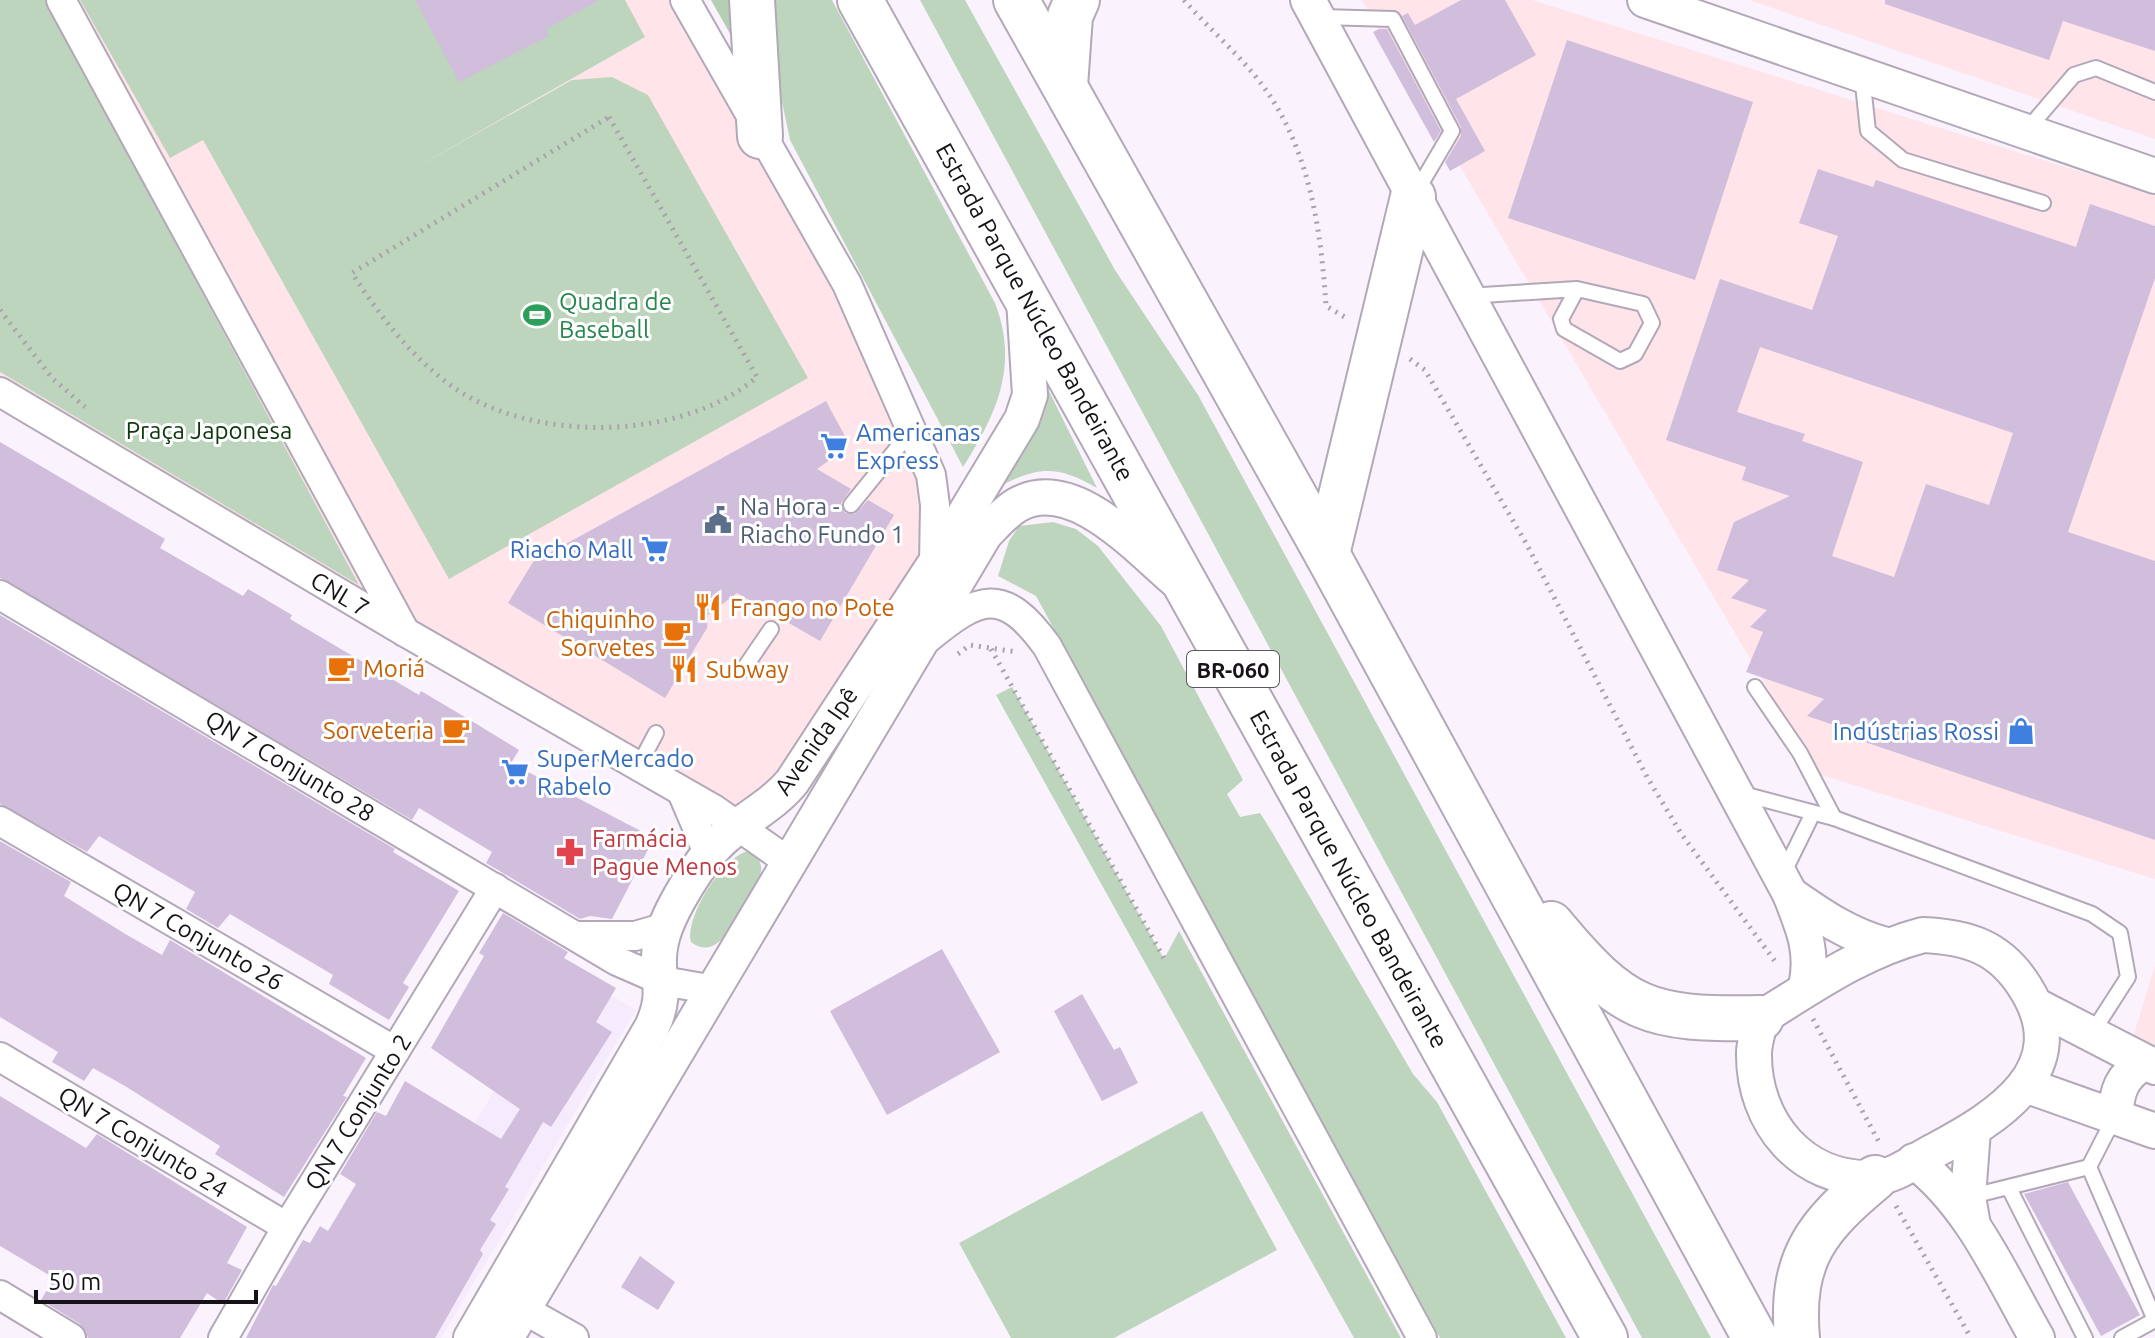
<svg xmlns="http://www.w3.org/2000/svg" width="2155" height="1338" font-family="Ubuntu,sans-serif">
  <rect width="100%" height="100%" fill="#faf3fd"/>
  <polygon fill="#f6eafd" points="567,969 636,1010 441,1338 346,1338"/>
  <g fill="#ffe4ea">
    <polygon points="0,0 692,0 903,395 933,565 739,829 0,386"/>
    <polygon points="1362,0 1532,0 2155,195 2155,879 1818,774"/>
    <polygon points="1749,0 2155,0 2155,139"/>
    <polygon points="2155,965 2155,1084 2122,1074"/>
  </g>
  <g fill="#bed5bd">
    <polygon points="0,0 45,0 359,585 0,372"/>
    <polygon points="80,0 625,0 645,37 410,171 572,80 612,77 648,95 808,378 449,579 203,140 170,158"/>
    <path d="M772 0H832L995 303C1019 366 997 413 963 467L790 140 777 78Z"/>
    <polygon points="920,0 965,0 1115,270 1198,395 1711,1338 1642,1338"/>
    <path d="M1045 383 1097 488C1057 465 1039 466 998 487Z"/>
    <polygon points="1053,522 1076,529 1098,546 1161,626 1243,780 1227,794 1240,817 1260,813 1272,832 1413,1074 1437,1102 1566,1338 1440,1338 1036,596 998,576 1009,541 1019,526"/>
    <polygon points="1012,687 1164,959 1179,931 1401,1338 1354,1338 996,695"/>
    <path d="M748 851 759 859C760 863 762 867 761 871 760 880 751 892 746 900 736 919 718 963 691 942 685 916 723 857 748 851Z"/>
    <polygon points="1202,1111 1277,1250 1114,1338 1011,1338 959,1243"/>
  </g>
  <polygon fill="#b3ceb1" points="711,0 735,0 737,46"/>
  <g fill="#d1bddc" fill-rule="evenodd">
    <polygon points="415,0 600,0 546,29 549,36 459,82"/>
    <polygon points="1461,0 1505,0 1536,55 1456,99 1485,151 1450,171 1445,162 1461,136 1461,127 1402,16 1408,13 1415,25"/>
    <polygon points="1885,0 2155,0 2155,51 2063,21 2049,60 1885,4"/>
    <polygon points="1379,29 1387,29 1441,131 1434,142 1373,32"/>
    <polygon points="1567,40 1753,102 1695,280 1508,218"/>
    <path d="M1818 169 1873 187 1876 180 2076 247 2090 204 2155 226V278L2068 532 2155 561V840L1841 734 1843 728 1807 716 1824 699 1746 672 1763 632 1750 627 1767 610 1731 598 1749 580 1717 570 1734 522 1790 496 1742 480 1746 467 1666 440 1720 279 1812 310 1838 236 1799 223ZM1760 347 2013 433 1989 505 1926 484 1894 577 1832 556 1863 462 1802 441 1805 434 1737 412Z"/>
    <polygon points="826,401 847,440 841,452 817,469 851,489 841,503 845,513 855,514 868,500 894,515 820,641 737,593 708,615 707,628 665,698 508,603 533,562"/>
    <polygon points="0,442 165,539 160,548 243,596 248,589 292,615 290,619 419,695 421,691 475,723 519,750 511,763 654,838 612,919 590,916 580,919 486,863 492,852 419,808 412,820 0,578"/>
    <polygon points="0,615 395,849 393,852 459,891 403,983 409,987 389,1020 329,984 333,975 230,914 218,928 186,909 195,892 99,836 87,852 0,804"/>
    <polygon points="0,841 71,882 64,896 127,935 162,955 170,940 366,1058 343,1096 347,1097 284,1197 215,1154 220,1146 125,1086 93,1068 84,1081 52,1062 58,1052 0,1017"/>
    <polygon points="503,913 568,952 564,958 616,988 596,1022 612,1032 551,1127 543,1122 505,1187 509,1189 490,1220 496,1224 480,1250 483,1254 435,1338 246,1338 273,1285 276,1286 303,1240 310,1243 320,1226 328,1231 356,1184 340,1174 377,1112 386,1116 405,1081 501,1139 520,1109 431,1048 484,956 479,953"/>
    <polygon points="942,949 1000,1052 887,1115 830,1011"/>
    <polygon points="1082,994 1114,1050 1120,1047 1138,1083 1102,1101 1054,1011"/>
    <polygon points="0,1096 86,1148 97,1134 247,1227 227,1263 242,1270 223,1304 207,1293 180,1338 88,1338 80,1324 41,1300 54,1278 0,1246"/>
    <polygon points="2068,1182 2140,1315 2101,1336 2024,1194"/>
    <polygon points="640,1256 675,1282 658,1310 621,1287"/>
  </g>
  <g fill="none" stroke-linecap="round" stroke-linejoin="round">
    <g stroke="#b2a8b8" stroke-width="18">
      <g id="service">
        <polyline points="1321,17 1393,19 1452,131 1415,194"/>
        <polyline points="1862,75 1868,131 1903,160 2043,203"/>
        <polyline points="2026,131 2074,75 2096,68 2155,92"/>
        <polyline points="1467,296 1577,289 1643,304 1652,323 1635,354 1620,361 1564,329 1561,319 1577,289"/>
        <polyline points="851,505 911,431"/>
        <polyline points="743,670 771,629"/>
        <polyline points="1755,687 1800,753 1834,818"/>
        <polyline points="638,767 656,733"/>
        <polyline points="1743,794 1834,818 2092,914 2120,933 2128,977 2092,1033"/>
        <polyline points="1782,876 1812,815"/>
        <polyline points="2089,1167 2155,1320"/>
        <polyline points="2009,1188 2085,1338"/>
        <polyline points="1968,1197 2089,1167 2115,1116"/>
        <polyline points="2122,1338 2155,1320"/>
      </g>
    </g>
    <g stroke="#b2a8b8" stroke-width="32">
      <g id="minor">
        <polyline points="61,0 405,632"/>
        <polyline points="685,0 847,284 931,475 935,505 934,565"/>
        <polyline points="0,392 405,632 715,810 789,862"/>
        <polyline points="0,595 617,961 663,981 714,990"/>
        <path d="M927 639C979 596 1003 585 1047 646L1422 1338"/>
        <polyline points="682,792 708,853"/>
        <polyline points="0,821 395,1051"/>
        <polyline points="580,936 635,936 666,927"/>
        <polyline points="0,1057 287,1227"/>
        <polyline points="0,1295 71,1338"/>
        <polyline points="505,1299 574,1338"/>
        <polyline points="223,1338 287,1227 495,888"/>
      </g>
    </g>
    <g stroke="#b2a8b8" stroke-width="38">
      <g id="tertiary">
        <path d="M1308 0 1790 894C1803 927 1814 951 1806 987"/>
        <polyline points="1645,0 2155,176"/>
        <path d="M1790 894C1821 916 1849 935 1886 945"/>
        <path d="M1923 935C1968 937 2000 947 2025 987 2077 1069 1998 1117 1934 1151 1916 1160 1895 1177 1873 1178 1802 1181 1753 1122 1754 1053 1754 1042 1759 1029 1761 1018 1814 985 1862 951 1923 935Z"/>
        <polyline points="2037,1006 2155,1067"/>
        <polyline points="2028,1086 2155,1131"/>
        <path d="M2115 1116C2117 1091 2121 1077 2143 1063"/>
        <path d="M1914 1161C1971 1204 2002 1277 2037 1338"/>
        <polyline points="1973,1225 1968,1197 1973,1130"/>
        <path d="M471 1338 652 1027C670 988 653 976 661 942 667 913 702 856 725 837 747 817 773 805 792 782L934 565 1022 419 1030 395 1024 300"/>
        <path d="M506 1338 985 534C995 524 1005 512 1017 505 1073 473 1139 550 1179 583"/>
      </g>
    </g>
    <g stroke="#b2a8b8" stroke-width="48">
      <g id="trunk">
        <polyline points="752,0 760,136"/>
        <polyline points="860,0 1605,1338"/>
        <polyline points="1016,0 1327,554 1755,1338"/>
        <polyline points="1065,86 1070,16 1077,0"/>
        <polyline points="1327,554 1413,197"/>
        <path d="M1551 924C1624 1012 1647 1020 1761 1018"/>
        <path d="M1797 1338C1790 1258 1817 1226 1875 1178"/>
      </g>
    </g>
    <g stroke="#a8a2ab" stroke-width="5" stroke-dasharray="2 6" stroke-linecap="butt">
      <path d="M1184 0C1209 29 1240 55 1263 86 1310 150 1321 230 1326 306L1348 319"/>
      <path d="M609 117 757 377C681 442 533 443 453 387 412 358 379 315 352 273Z"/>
      <polyline points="0,310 52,378 85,407"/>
      <polyline points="1410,359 1425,370 1526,543 1647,777 1682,835 1777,964"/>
      <polyline points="991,649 1165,960"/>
      <polyline points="958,654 970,645 1017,652"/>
      <polyline points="1813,1019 1880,1144"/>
      <polyline points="1896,1206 1971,1338"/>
    </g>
    <use href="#service" stroke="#fff" stroke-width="14"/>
    <use href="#minor" stroke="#fff" stroke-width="28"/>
    <use href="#tertiary" stroke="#fff" stroke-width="34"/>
    <use href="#trunk" stroke="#fff" stroke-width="44"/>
  </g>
  <defs>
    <g id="stadium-bare" transform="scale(2.16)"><path d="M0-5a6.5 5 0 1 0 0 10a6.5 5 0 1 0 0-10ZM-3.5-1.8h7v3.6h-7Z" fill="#2e9e5b" stroke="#fff" stroke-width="2.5" paint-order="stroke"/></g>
    <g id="supermarket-bare" transform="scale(2.16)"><path d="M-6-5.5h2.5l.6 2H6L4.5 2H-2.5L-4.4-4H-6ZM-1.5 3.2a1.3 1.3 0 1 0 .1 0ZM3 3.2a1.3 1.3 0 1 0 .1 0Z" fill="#3f7fe0" stroke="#fff" stroke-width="2.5" paint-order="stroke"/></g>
    <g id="civic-bare" transform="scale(2.16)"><path d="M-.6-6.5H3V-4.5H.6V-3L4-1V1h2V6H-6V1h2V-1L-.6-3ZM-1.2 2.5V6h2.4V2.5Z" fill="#5c6f8a" stroke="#fff" stroke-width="2.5" paint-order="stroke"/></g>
    <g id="restaurant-bare" transform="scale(2.16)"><path d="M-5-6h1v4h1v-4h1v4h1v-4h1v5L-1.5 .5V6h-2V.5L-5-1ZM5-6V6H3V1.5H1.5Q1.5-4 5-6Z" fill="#e8710a" stroke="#fff" stroke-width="2.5" paint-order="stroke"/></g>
    <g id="cafe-bare" transform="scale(2.16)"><path d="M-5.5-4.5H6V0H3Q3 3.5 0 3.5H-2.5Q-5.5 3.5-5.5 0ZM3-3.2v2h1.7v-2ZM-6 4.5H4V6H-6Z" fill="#e8710a" stroke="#fff" stroke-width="2.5" paint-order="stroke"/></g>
    <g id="shop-bare" transform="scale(2.16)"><path d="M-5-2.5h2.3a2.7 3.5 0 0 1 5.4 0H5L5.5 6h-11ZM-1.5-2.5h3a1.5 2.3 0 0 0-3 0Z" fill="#3f7fe0" stroke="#fff" stroke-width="2.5" paint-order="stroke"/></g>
    <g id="pharmacy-bare" transform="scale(2.16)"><path d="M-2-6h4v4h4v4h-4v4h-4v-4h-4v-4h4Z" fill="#e0444e" stroke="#fff" stroke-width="2.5" paint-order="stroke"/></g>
  </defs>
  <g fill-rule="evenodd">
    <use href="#stadium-bare" x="537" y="315"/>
    <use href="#supermarket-bare" x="834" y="446"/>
    <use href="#civic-bare" x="718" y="520"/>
    <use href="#supermarket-bare" x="655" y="549"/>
    <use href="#restaurant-bare" x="708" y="607"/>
    <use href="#cafe-bare" x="677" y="633"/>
    <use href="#cafe-bare" x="341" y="668"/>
    <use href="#restaurant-bare" x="684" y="669"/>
    <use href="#cafe-bare" x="456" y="730"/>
    <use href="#shop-bare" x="2021" y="731"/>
    <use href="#supermarket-bare" x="515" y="772"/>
    <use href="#pharmacy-bare" x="570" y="852"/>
  </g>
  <g text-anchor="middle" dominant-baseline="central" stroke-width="6" stroke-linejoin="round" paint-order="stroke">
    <rect fill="#fff" stroke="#5c595d" stroke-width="2" x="1187" y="651" width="92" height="36" rx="6"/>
    <g font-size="22" font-weight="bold" fill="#161218">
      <text x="1233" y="669">BR-060</text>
    </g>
    <g font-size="24" fill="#27864d" stroke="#fff" text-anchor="start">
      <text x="559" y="301">Quadra de<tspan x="559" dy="28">Baseball</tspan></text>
    </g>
    <g font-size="24" fill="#161218" stroke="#fff">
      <text transform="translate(1035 312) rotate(61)">Estrada Parque Núcleo Bandeirante</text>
      <text transform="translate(340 594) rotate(31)">CNL 7</text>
      <text transform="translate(816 741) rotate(-55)">Avenida Ipê</text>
      <text transform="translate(290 766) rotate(31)">QN 7 Conjunto 28</text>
      <text transform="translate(1349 879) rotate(61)">Estrada Parque Núcleo Bandeirante</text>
      <text transform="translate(198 936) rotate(30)">QN 7 Conjunto 26</text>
      <text transform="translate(358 1112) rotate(-58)">QN 7 Conjunto 2</text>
      <text transform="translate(143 1142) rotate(31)">QN 7 Conjunto 24</text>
    </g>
    <g font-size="24" fill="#0e360f" stroke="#fff">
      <text x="209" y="430">Praça Japonesa</text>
    </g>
    <g font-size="24" fill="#366cbe" stroke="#fff" text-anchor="start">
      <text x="856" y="432">Americanas<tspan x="856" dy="28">Express</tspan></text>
      <text x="633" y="549" text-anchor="end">Riacho Mall</text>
      <text x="1999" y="731" text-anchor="end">Indústrias Rossi</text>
      <text x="537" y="758">SuperMercado<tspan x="537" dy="28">Rabelo</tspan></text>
    </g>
    <g font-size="24" fill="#4e5e75" stroke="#fff" text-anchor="start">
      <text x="740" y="506">Na Hora -<tspan x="740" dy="28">Riacho Fundo 1</tspan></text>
    </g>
    <g font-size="24" fill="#c56008" stroke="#fff" text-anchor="start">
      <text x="730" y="607">Frango no Pote</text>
      <text x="655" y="619" text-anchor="end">Chiquinho<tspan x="655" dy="28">Sorvetes</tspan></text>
      <text x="363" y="668">Moriá</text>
      <text x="706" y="669">Subway</text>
      <text x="434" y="730" text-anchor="end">Sorveteria</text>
    </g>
    <g font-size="24" fill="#be3a42" stroke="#fff" text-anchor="start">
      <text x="592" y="838">Farmácia<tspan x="592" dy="28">Pague Menos</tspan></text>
    </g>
  </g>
  <path d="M36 1290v12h220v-12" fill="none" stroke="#161218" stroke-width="4"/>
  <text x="48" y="1290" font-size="24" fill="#161218" stroke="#ffffff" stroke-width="6" paint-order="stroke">50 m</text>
</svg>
